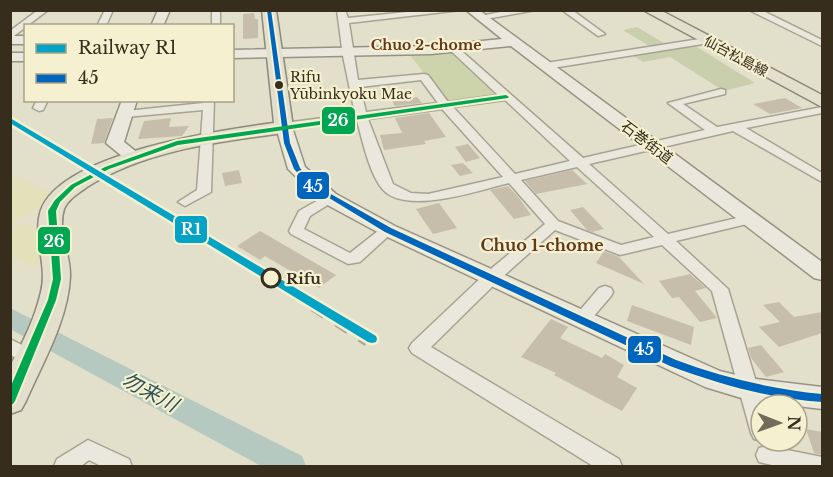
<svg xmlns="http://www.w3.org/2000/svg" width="833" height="477" font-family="'Libre Baskerville','Noto Sans JP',serif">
  <rect width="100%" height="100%" fill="#e2dfca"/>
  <g fill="#e3e1ba">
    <polygon points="16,176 51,193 36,209 11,224 11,179"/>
    <polygon points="21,222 36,228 40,263 33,267 11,256 11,229"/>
  </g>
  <polygon fill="#cdd4ac" points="452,53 497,93 497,96 450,102 445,100 410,55"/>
  <g fill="#c9ceac">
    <polygon points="637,27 667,45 651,47 623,30"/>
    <polygon points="692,44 755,83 724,91 670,57 643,62 630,54"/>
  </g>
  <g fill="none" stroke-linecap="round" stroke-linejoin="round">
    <polygon fill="#b6c9c0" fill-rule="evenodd" points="10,308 302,456 306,466 261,466 10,329"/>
  </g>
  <g fill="#c6beab">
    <polygon points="254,13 255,19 258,19 258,38 243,39 243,14"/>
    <polygon points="417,97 422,103 395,106 392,101"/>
    <polygon points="785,98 802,108 770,114 753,104"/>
    <polygon points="429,113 446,137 424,141 426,144 384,150 380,135 402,133 395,118"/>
    <polygon points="113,118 104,143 91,144 97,119"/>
    <polygon points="171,118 169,127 189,126 182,136 138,139 144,121"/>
    <polygon points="468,144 480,158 466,162 455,147"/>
    <polygon points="463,163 473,173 460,176 451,165"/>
    <polygon points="239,170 242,183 225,186 222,173"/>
    <polygon points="572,170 587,184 536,194 525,181"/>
    <polygon points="508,186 519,198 531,215 514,219 490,190"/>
    <polygon points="439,203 457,228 433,234 416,209"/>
    <polygon points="583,207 604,229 592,232 587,230 570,210"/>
    <polygon points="260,231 336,275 319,288 265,256 260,260 237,246"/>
    <polygon points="604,251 619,257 644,284 596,263"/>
    <polygon points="690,274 706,288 695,291 717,318 700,322 679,297 672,298 659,281"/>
    <polygon points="779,302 794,317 822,312 822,333 779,347 759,327 780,322 763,305"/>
    <polygon points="632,305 694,327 691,345 627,321"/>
    <polygon points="551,319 568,327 560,338 602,358 605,354 624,365 617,377 637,388 622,411 554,375 556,373 521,357"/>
    <polygon points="761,345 784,372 766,377 751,358 748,348"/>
    <polygon points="806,429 822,432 822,455 814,453"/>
  </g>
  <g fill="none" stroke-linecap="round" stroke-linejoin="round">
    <g stroke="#a7a394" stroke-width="3">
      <g id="street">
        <polygon points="38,10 48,10 10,39 10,31"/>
        <polygon points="105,10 113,10 106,26 97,26"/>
        <rect x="212" y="10" width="8" height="16"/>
        <path d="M337 10H345L348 18 427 10H461L349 23 358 80 424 74 428 75 448 102 498 95 449 49 457 47 583 158 705 130 668 103 721 89 725 90V94L683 104 717 127 822 107V113L746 128 822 173V182L733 131 589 164 668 234 750 215 757 219 755 222 676 241 728 289 763 405H761V441H763L754 439 751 433 712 291 662 245 620 255 555 230 498 281 431 347 619 459 622 466H593L412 353 409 348 412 343 486 273 545 224 509 183C479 190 401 218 380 186 368 168 363 142 357 121L280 129 278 127 284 123 355 114 343 56ZM421 80 438 103 366 112 360 87ZM505 100 570 161 515 174 453 107ZM442 109 503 177 428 194 411 193 393 184 368 119ZM577 167 654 237 621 245 558 221 521 180Z"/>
        <polygon points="510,10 536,10 480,20 476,17"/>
        <polygon points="562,10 572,10 605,34 598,36"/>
        <polygon points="749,10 761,10 822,40 822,46"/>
        <polygon points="706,38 709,39 709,43 546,69 541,66 546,63"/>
        <polygon points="37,100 48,100 43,110 39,111 33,108"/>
        <polygon points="204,100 214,100 211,192 185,206 178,202 197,190 203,110 126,117 120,114 126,111 203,103"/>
        <polygon points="329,194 336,198 334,201 310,216 304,229 350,253 383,227 393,227 395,230 360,262 348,264 291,234 289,231 299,211"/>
        <polygon points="605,286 611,288 613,292 611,296 588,323 576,323 573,319 576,315 599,288"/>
        <polygon points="10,339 36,352 38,357 36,362 29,364 10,355"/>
        <polygon points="88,440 129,459 132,466 101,466 89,460 81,466 54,466 57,459"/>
        <polygon points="767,446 822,457 822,466 777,466 759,462 756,455 759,448"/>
      </g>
    </g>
    <g stroke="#979384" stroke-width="3">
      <g id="secondary">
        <polygon points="158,10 170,10 163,26 151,26"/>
        <polygon points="466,10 479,10 822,262 822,280 814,278 511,46 431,54 232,58 232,50 431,46 502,39"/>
        <rect x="10" y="36" width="16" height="8"/>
        <rect x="10" y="53" width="16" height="8"/>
        <polygon points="122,100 137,100 124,142 143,157 134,162 128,161 106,143"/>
        <polygon points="284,122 292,127 305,167 336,194 395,226 720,371 748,378 822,387 822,409 748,400 705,387 381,234 322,202 288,169 276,127"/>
      </g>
    </g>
    <g stroke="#8d897b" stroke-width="3">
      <g id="primary">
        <path d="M262 10H276L293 127 284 133C217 142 146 150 87 187 79 193 68 199 64 209 57 231 71 254 70 277 68 320 43 362 26 401L21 410 10 414C10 399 8 382 10 368 12 360 19 351 22 343 30 327 37 309 41 292 48 265 32 236 41 210 62 153 221 130 274 123Z"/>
        <polygon points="643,10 660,10 822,95 822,107"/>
      </g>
    </g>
    <use href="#street" fill="#eae8dc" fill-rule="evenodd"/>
    <use href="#secondary" fill="#eae8dc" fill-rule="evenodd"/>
    <use href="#primary" fill="#e2dfcd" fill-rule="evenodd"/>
    <polyline stroke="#aaa79c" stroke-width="3" stroke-dasharray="8 8" stroke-linecap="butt" points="10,123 104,180"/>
    <polyline stroke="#aaa79c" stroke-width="4" stroke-dasharray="10 10" stroke-linecap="butt" points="102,179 315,310"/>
    <polyline stroke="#aaa79c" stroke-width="4.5" stroke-dasharray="14 14" stroke-linecap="butt" points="312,309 366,344"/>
    <g stroke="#f5f0cf" stroke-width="4">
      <path id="bus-1" d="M267 10H271L290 143 300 168 315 185 391 228 676 360C724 378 772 389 822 394V402C770 399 719 384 670 366L385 232 311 187 294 169 284 143Z"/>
    </g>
    <g stroke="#f5f0cf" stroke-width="4">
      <polygon id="bus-2" points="506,95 509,97 508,98 178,145 109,169 75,187 60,202 56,211 61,279 56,300 15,401 13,404 10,405 10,388 48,300 53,279 48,211 55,200 71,185 105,167 177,141"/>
    </g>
    <use href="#bus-1" fill="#0065bd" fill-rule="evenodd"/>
    <use href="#bus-2" fill="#00a651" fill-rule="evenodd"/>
    <g stroke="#f5f0cf" stroke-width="5">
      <polygon id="rail-1" points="10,118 376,336 377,339 376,342 372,343 368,342 10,123"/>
    </g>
    <use href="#rail-1" fill="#03a3c5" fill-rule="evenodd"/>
  </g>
  <circle fill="#362d1d" stroke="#f5f0cf" stroke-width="2" cx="279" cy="85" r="5"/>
  <circle fill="#f5f0cf" stroke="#362d1d" stroke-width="3" cx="271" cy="278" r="9"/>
  <g text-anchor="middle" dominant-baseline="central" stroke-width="4.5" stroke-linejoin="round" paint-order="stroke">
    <g font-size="14" font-weight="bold" fill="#62361c" stroke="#f5f0cf">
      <text x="426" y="45">Chuo 2-chome</text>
    </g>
    <g font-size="14" fill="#362d1d" stroke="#f5f0cf">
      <text transform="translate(736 56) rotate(28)">仙台松島線</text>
    </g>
    <g font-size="14" fill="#362d1d" stroke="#f5f0cf" text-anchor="start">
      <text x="290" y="77">Rifu<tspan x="290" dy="17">Yūbinkyoku Mae</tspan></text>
    </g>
    <g font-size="15" fill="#362d1d" stroke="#f5f0cf">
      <text transform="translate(647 142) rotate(37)">石巻街道</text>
    </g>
    <g font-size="15" font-weight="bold" fill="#362d1d" stroke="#f5f0cf" text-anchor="start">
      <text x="286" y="278">Rifu</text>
    </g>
    <g font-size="16" font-weight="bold" fill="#62361c" stroke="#f5f0cf">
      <text x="542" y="245">Chuo 1-chome</text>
    </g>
    <g font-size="20" font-style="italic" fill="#2c5256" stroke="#f5f0cf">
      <text transform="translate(150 392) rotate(28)">勿来川</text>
    </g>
  </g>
  <g stroke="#f5f0cf" stroke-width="2">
    <rect x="321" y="106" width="35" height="29" rx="6" fill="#00a651"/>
    <rect x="296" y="171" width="34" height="29" rx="6" fill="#0065bd"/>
    <rect x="174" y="215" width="34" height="29" rx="6" fill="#03a3c5"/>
    <rect x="37" y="226" width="34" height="29" rx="6" fill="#00a651"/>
    <rect x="627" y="335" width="35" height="29" rx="6" fill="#0065bd"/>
  </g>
  <g font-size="16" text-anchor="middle" font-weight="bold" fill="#fff">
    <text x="338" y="126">26</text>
    <text x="313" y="192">45</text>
    <text x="191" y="235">R1</text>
    <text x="54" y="247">26</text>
    <text x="644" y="355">45</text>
  </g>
  <rect width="833" height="477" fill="none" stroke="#362d1d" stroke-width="24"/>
  <rect x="24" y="24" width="210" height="78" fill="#f5f0cf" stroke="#a9a288" stroke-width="1.5"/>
  <rect x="36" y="44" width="30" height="9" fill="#03a3c5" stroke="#a9a288" stroke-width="1.5"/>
  <text x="78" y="54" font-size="18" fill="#362d1d">Railway R1</text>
  <rect x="36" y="74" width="30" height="9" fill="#0065bd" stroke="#a9a288" stroke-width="1.5"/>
  <text x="78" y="84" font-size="18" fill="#362d1d">45</text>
  <g transform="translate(779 423) rotate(91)"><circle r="28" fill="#f5f0cf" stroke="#a9a288" stroke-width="1.5"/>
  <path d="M0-4.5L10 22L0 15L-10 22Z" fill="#726b5a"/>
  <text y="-9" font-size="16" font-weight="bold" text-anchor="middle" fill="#362d1d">N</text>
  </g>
</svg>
